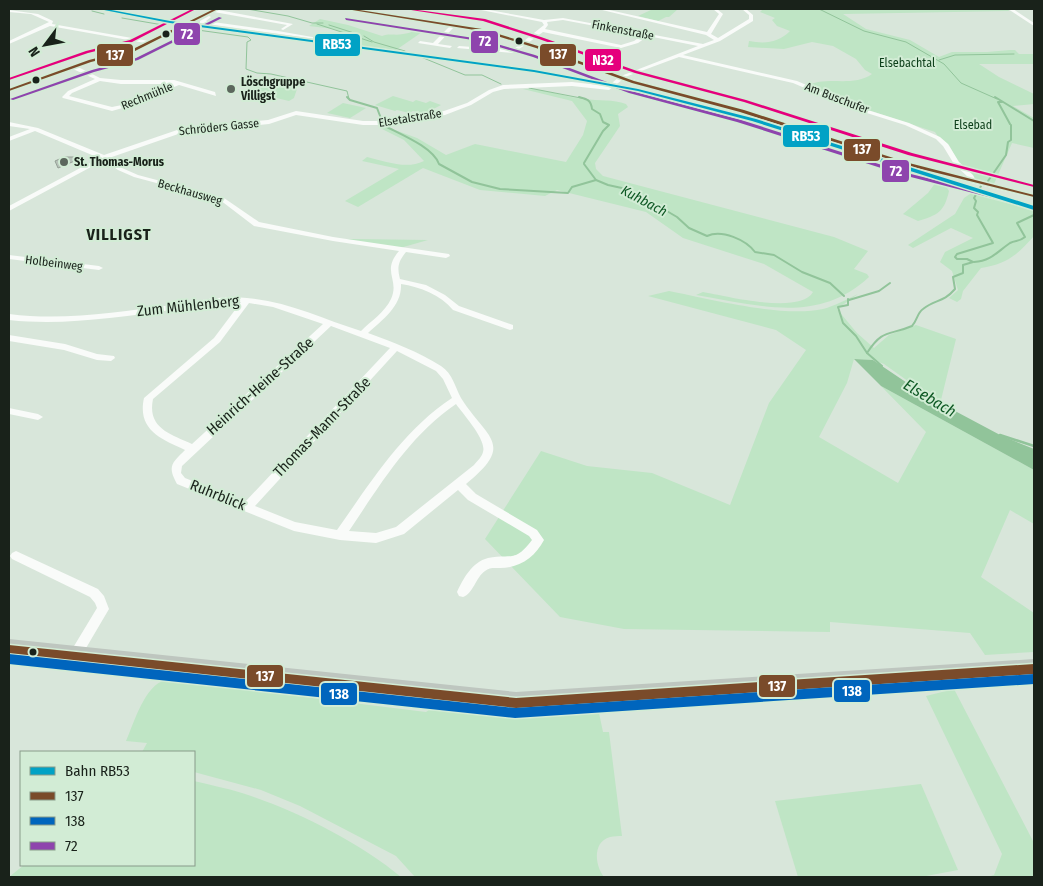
<svg xmlns="http://www.w3.org/2000/svg" width="1043" height="886" font-family="'Fira Sans Condensed',sans-serif">
  <rect width="100%" height="100%" fill="#d8e6da"/>
  <g fill="#bfe5c5">
    <polygon points="653,9 678,9 669,17 666,17 658,21 638,16"/>
    <path d="M759 9H1008L1009 11 843 14 866 29 910 40 939 57 952 52H987L1010 50H1015L1019 54H1034V64H979L999 77 1034 94V104L1013 106 1034 118V148L1012 143 994 184 976 180 958 162 949 145 939 138 935 132 859 107 807 86C827 75 852 88 872 74L865 70 856 59 833 46 812 42 784 49 748 47 749 41C765 44 778 43 790 31L777 26 772 20 775 18 760 12 762 10Z"/>
    <path d="M320 19 348 25 382 36C390 33 395 36 403 34 413 33 414 29 425 30L396 50 348 44 358 38 334 29 309 26Z"/>
    <polygon points="266,81 297,89 294,98 289,101 247,91"/>
    <path d="M523 89C544 88 564 97 584 99 599 101 613 99 626 104L628 107 618 114 620 126 595 163 596 169 603 176 834 237 868 251 854 269 867 274 869 277C818 325 757 305 696 295L703 292C726 296 800 315 813 292L764 264 683 238 646 212 557 190 545 196 480 190 423 168 358 207 345 201 399 169 362 161 367 157C385 161 406 170 424 161L404 140 380 128 384 126 417 138 446 155 475 144 566 162 583 135 587 121 572 101Z"/>
    <polygon points="393,96 413,102 416,100 426,103 430,101 441,105 424,114 413,111 409,113 397,110 395,111 375,105"/>
    <polygon points="343,103 366,108 350,118 327,113"/>
    <path d="M936 182 945 185 949 191C944 213 937 215 918 221L903 214 928 193Z"/>
    <path d="M973 192 1034 211V236C1017 255 1007 264 981 268L963 291 961 299 957 302 949 298 958 290 952 271 940 262 945 252 973 238 951 228 913 248 908 245 955 214 964 198Z"/>
    <polygon points="343,239 355,239 428,240 400,248"/>
    <path d="M669 291C710 299 783 318 823 309 835 306 847 299 858 294L837 309 857 333 874 348 889 335 916 325 956 339 940 404 884 364 873 360 854 359 847 383 819 437 898 483 926 432 881 386 1034 470V524L1010 510 981 577 1034 613V652L985 655 970 633 830 622V632L624 629 560 617 485 539 541 451 587 466 652 473 730 505 769 403 806 350 776 330 648 296Z"/>
    <path d="M166 680 426 712 429 710C486 716 542 715 599 713L603 732H609L622 836C619 836 614 836 610 837 592 842 595 866 604 877H415L396 856 300 806 261 790 194 772V752H142L147 743 126 741C134 723 145 684 166 680Z"/>
    <polygon points="954,689 1034,843 1034,877 987,877 994,875 1002,854 926,696"/>
    <path d="M194 781C210 785 226 788 242 793 293 809 361 843 401 877H9L24 865H194Z"/>
    <polygon points="921,784 958,870 921,877 798,877 775,801"/>
  </g>
  <polygon fill="#91c49a" points="854,359 873,360 925,395 1002,436 1034,449 1034,470 881,386"/>
  <g fill="none" stroke-linecap="round" stroke-linejoin="round">
    <g stroke="#91c49a" stroke-width="1">
      <polyline points="247,9 288,16 312,23 323,23"/>
      <polyline points="819,9 864,31 906,42 944,64 961,83 997,99"/>
      <polyline points="92,11 104,14"/>
      <polyline points="122,18 163,25"/>
      <polyline points="317,24 372,42"/>
      <polyline points="329,25 354,33"/>
      <polyline points="183,28 248,37 251,40 247,42 246,69 257,73 271,74 347,91 349,99"/>
      <polyline points="364,36 374,42 405,51"/>
      <polyline points="421,57 465,75 482,75 501,84"/>
      <polyline points="939,60 955,55 1014,54"/>
      <polyline points="529,88 586,99"/>
    </g>
    <g stroke="#91c49a" stroke-width="2">
      <polyline points="347,97 350,100 377,108 382,121"/>
      <path d="M579 97C587 99 591 100 592 109L600 114 603 122 609 125 603 131 584 163"/>
      <polyline points="995,97 1034,121"/>
      <polyline points="1002,102 998,102 1010,124"/>
      <path d="M385 126C400 134 433 147 439 164L472 182 500 189 568 193 572 187 596 180 608 185 631 190 677 217 689 228 707 236C722 229 746 240 755 252L774 255 802 272 830 283 844 296"/>
      <polyline points="584,164 596,180"/>
      <polyline points="988,181 1006,155 1008,142 1011,140 1011,125"/>
      <path d="M974 262C991 261 997 252 1010 243 1016 240 1019 242 1025 237L1017 223 1034 215"/>
      <polyline points="848,299 848,305 838,307 843,323 856,336 867,353"/>
      <polyline points="849,300 879,291 890,283"/>
      <path d="M882 366 867 353C883 328 889 336 912 326 917 321 917 313 923 309 935 299 943 303 955 289L953 277 963 273V265L973 262 967 259H957L955 257 957 254 993 243 977 215 978 212 974 208 976 201 974 198 981 186"/>
    </g>
    <polyline stroke="#91c49a" stroke-width="2.5" points="1000,435 1034,446"/>
  </g>
  <polygon fill="#b8c3ba" stroke="#95a096" points="64,157 84,157 58,168 55,161"/>
  <g fill="none" stroke-linecap="round" stroke-linejoin="round">
    <g fill="#f9fbf9" fill-rule="evenodd">
      <path d="M213 9 293 24 283 30 281 29 287 25 214 12 136 51 78 67 100 78 121 80H174L215 92 216 96 179 85 126 107 112 111 63 98 62 97 68 91 95 79 73 69 9 92V88L88 60 132 49 145 43 50 26 9 44V41L49 22 31 14 9 12V10L38 14 53 21 52 24 149 41ZM100 81 121 84H173L122 105 112 107 69 96 72 93Z"/>
      <path d="M346 9H355L481 29 524 41 544 25 542 22 476 9H484L544 20 563 18 703 44 714 40 706 35 598 9H605L707 32 719 14 713 9H717L723 14 711 34 718 38 749 19V15L742 9H746L753 15V21L720 41 683 55 797 81 858 107 909 123 940 137 948 144 959 162 973 175 975 179 1034 194V198L971 183 970 182 905 165 740 112 622 80 609 90 572 86 504 89 493 92 471 105 445 115 386 125H363L296 115 269 124 184 132 109 158 122 168 138 175 224 198 259 222 333 237 449 254 450 256 446 258 406 252C398 262 397 267 400 279L426 285 445 295 459 306 513 325V329L510 330 453 310C441 295 420 287 401 284 402 306 383 319 368 333 393 342 419 352 441 366 453 374 455 387 461 398 487 439 516 443 466 484L476 494 537 530 544 540C535 557 520 568 500 568 494 568 490 567 485 571 476 577 473 594 463 597L459 596 457 592C463 579 472 562 488 558 510 553 514 564 532 540L529 536 468 500 458 490 404 534 376 543 340 540 294 531 177 484C167 466 172 463 185 450 161 439 137 430 144 398L214 338 241 302C218 302 195 306 172 310 118 317 64 326 9 320V314C64 321 117 312 172 305 197 301 222 295 247 298 287 301 323 319 361 331 371 321 385 312 391 299 400 279 381 272 399 251L333 241 254 226 220 200 134 177 118 170 104 160 9 211V206L99 158 35 131 9 141V137L30 129 9 126V122L38 128 104 155 183 128 268 120 296 111 363 121H386L444 111 467 103 489 90 503 85 572 82 608 86 618 78 525 45 513 53 457 48 459 46 512 50 521 44 480 31 454 27 438 44 452 46 450 48 418 43 420 41 433 43 450 26ZM563 20 643 35 634 41 621 45 545 29 548 25 547 22ZM543 32 621 48 638 43 648 36 698 46 621 76 528 43ZM679 57 793 83 854 109 905 125 936 139 943 146 954 164 968 177 909 163 744 110 625 77ZM249 303 273 307 323 324 192 444C170 434 147 428 153 399L220 342ZM331 326 390 348 245 502 185 478 181 473 182 466ZM397 351 436 371 443 379 452 398C402 431 371 482 337 530L295 522 255 506ZM456 404C463 414 487 440 483 452 482 457 477 461 474 465L396 527 376 533 349 531C380 485 409 436 456 404Z"/>
      <polygon points="1008,9 1013,9 1034,23 1034,26"/>
      <polygon points="209,16 211,17 206,21 278,31 318,38 316,39 200,23 200,21"/>
      <polygon points="9,255 99,266 103,268 99,270 9,259"/>
      <polygon points="9,335 65,344 97,354 114,356 115,358 111,361 97,360 64,350 9,341"/>
      <polygon points="9,408 38,414 43,417 38,420 9,414"/>
      <polygon points="16,551 98,589 104,596 109,609 79,660 74,662 69,660 68,656 97,608 95,603 90,597 12,559 10,556 12,553"/>
    </g>
    <polygon fill="#bec6bf" fill-rule="evenodd" points="9,639 516,692 1034,659 1034,679 516,714 9,659"/>
    <g stroke="#d2ecd5" stroke-width="3">
      <g id="bus-1">
        <polygon points="214,9 218,9 135,51 91,62 9,91 9,89 89,60 133,49"/>
        <polygon points="346,9 353,9 482,29 538,46 634,81 744,110 909,163 1034,195 1034,197 905,165 740,112 632,83 536,48 481,31"/>
        <polygon points="9,645 516,698 1034,664 1034,674 516,708 9,653"/>
      </g>
    </g>
    <g stroke="#d2ecd5" stroke-width="3">
      <polygon id="bus-2" points="9,654 515,708 1034,674 1034,684 515,718 9,664"/>
    </g>
    <g stroke="#d2ecd5" stroke-width="3">
      <g id="bus-3">
        <polygon points="219,17 222,18 138,60 94,72 13,100 10,99 92,70 136,58"/>
        <polygon points="345,18 480,39 535,55 631,91 741,120 907,173 1034,205 1034,207 1032,208 903,175 737,122 629,93 533,57 479,41 346,20"/>
      </g>
    </g>
    <g stroke="#d2ecd5" stroke-width="3">
      <g id="bus-4">
        <polygon points="192,9 196,9 132,42 88,53 9,80 9,78 86,51 130,40"/>
        <polygon points="410,9 485,19 541,37 637,71 746,100 912,153 1034,185 1034,187 908,155 744,102 635,73 539,39 483,21 411,10"/>
      </g>
    </g>
    <use href="#bus-1" fill="#7a4b2a" fill-rule="evenodd"/>
    <use href="#bus-2" fill="#0065bd" fill-rule="evenodd"/>
    <use href="#bus-3" fill="#8e44ad" fill-rule="evenodd"/>
    <use href="#bus-4" fill="#e5007d" fill-rule="evenodd"/>
    <g stroke="#d2ecd5" stroke-width="3">
      <polygon id="rail-1" points="99,9 106,9 170,21 534,70 638,89 756,119 1034,206 1034,210 752,121 638,91 534,72 170,23"/>
    </g>
    <use href="#rail-1" fill="#01a2c5" fill-rule="evenodd"/>
  </g>
  <g fill="#19221a" stroke="#d2ecd5" stroke-width="2">
    <circle cx="166" cy="34" r="4.5"/>
    <circle cx="519" cy="41" r="4.5"/>
    <circle cx="36" cy="80" r="4.5"/>
    <circle cx="33" cy="652" r="4.5"/>
  </g>
  <g fill="#5c675d" stroke="#d2ecd5" stroke-width="2">
    <circle cx="231" cy="89" r="5"/>
    <circle cx="64" cy="162" r="5"/>
  </g>
  <g text-anchor="middle" dominant-baseline="central" stroke-width="4" stroke-linejoin="round" paint-order="stroke">
    <g font-size="12" fill="#19221a" stroke="#d2ecd5">
      <text transform="translate(623 30) rotate(11)">Finkenstraße</text>
      <text transform="translate(147 96) rotate(-22)">Rechmühle</text>
      <text transform="translate(837 98) rotate(21)">Am Buschufer</text>
      <text transform="translate(410 118) rotate(-9)">Elsetalstraße</text>
      <text transform="translate(219 127) rotate(-6)">Schröders Gasse</text>
      <text transform="translate(190 192) rotate(16)">Beckhausweg</text>
      <text transform="translate(54 263) rotate(7)">Holbeinweg</text>
    </g>
    <g font-size="12" fill="#0d3f1a" stroke="#d2ecd5">
      <text x="907" y="63">Elsebachtal</text>
      <text x="973" y="125">Elsebad</text>
    </g>
    <g font-size="12" font-weight="bold" fill="#19221a" stroke="#d2ecd5" text-anchor="start">
      <text x="241" y="82">Löschgruppe<tspan x="241" dy="14">Villigst</tspan></text>
      <text x="74" y="162">St. Thomas-Morus</text>
    </g>
    <g font-size="14" font-style="italic" fill="#0f5925" stroke="#d2ecd5">
      <text transform="translate(644 201) rotate(28)">Kuhbach</text>
    </g>
    <g font-size="15" fill="#19221a" stroke="#d2ecd5">
      <text transform="translate(188 306) rotate(-6)">Zum Mühlenberg</text>
      <text transform="translate(260 386) rotate(-42)">Heinrich-Heine-Straße</text>
      <text transform="translate(322 427) rotate(-46)">Thomas-Mann-Straße</text>
      <text transform="translate(218 495) rotate(22)">Ruhrblick</text>
    </g>
    <g font-size="16" font-weight="bold" letter-spacing="1" fill="#19221a" stroke="#d2ecd5">
      <text x="119" y="234">VILLIGST</text>
    </g>
    <g font-size="16" font-style="italic" fill="#0f5925" stroke="#d2ecd5">
      <text transform="translate(930 398) rotate(31)">Elsebach</text>
    </g>
  </g>
  <g stroke="#d2ecd5" stroke-width="2">
    <rect x="173" y="22" width="28" height="24" rx="5" fill="#8e44ad"/>
    <rect x="470" y="30" width="29" height="24" rx="5" fill="#8e44ad"/>
    <rect x="314" y="33" width="47" height="24" rx="5" fill="#01a2c5"/>
    <rect x="539" y="43" width="38" height="24" rx="5" fill="#7a4b2a"/>
    <rect x="96" y="43" width="38" height="24" rx="5" fill="#7a4b2a"/>
    <rect x="584" y="48" width="38" height="24" rx="5" fill="#e5007d"/>
    <rect x="782" y="124" width="48" height="24" rx="5" fill="#01a2c5"/>
    <rect x="843" y="138" width="38" height="24" rx="5" fill="#7a4b2a"/>
    <rect x="881" y="159" width="29" height="24" rx="5" fill="#8e44ad"/>
    <rect x="246" y="664" width="38" height="24" rx="5" fill="#7a4b2a"/>
    <rect x="758" y="674" width="38" height="24" rx="5" fill="#7a4b2a"/>
    <rect x="833" y="679" width="38" height="24" rx="5" fill="#0065bd"/>
    <rect x="320" y="682" width="38" height="24" rx="5" fill="#0065bd"/>
  </g>
  <g font-size="14" text-anchor="middle" font-weight="bold" fill="#fff">
    <text x="187" y="39">72</text>
    <text x="485" y="46">72</text>
    <text x="337" y="49">RB53</text>
    <text x="558" y="59">137</text>
    <text x="115" y="60">137</text>
    <text x="603" y="65">N32</text>
    <text x="806" y="141">RB53</text>
    <text x="862" y="154">137</text>
    <text x="896" y="176">72</text>
    <text x="265" y="681">137</text>
    <text x="777" y="691">137</text>
    <text x="852" y="696">138</text>
    <text x="339" y="699">138</text>
  </g>
  <rect width="1043" height="886" fill="none" stroke="#19221a" stroke-width="20"/>
  <rect x="20" y="751" width="175" height="115" fill="#d2ecd5" stroke="#889b8a"/>
  <rect x="30" y="767" width="25" height="8" fill="#01a2c5" stroke="#889b8a"/>
  <text x="65" y="776" font-size="15" fill="#19221a">Bahn RB53</text>
  <rect x="30" y="792" width="25" height="8" fill="#7a4b2a" stroke="#889b8a"/>
  <text x="65" y="801" font-size="15" fill="#19221a">137</text>
  <rect x="30" y="817" width="25" height="8" fill="#0065bd" stroke="#889b8a"/>
  <text x="65" y="826" font-size="15" fill="#19221a">138</text>
  <rect x="30" y="842" width="25" height="8" fill="#8e44ad" stroke="#889b8a"/>
  <text x="65" y="851" font-size="15" fill="#19221a">72</text>
  <g transform="translate(45 45) rotate(238)" stroke="#d2ecd5" stroke-width="4" paint-order="stroke">
  <path d="M0-4L9 19L0 12L-9 19Z" fill="#19221a"/>
  <text y="-8" font-size="14" font-weight="bold" text-anchor="middle" fill="#19221a">N</text>
  </g>
</svg>
